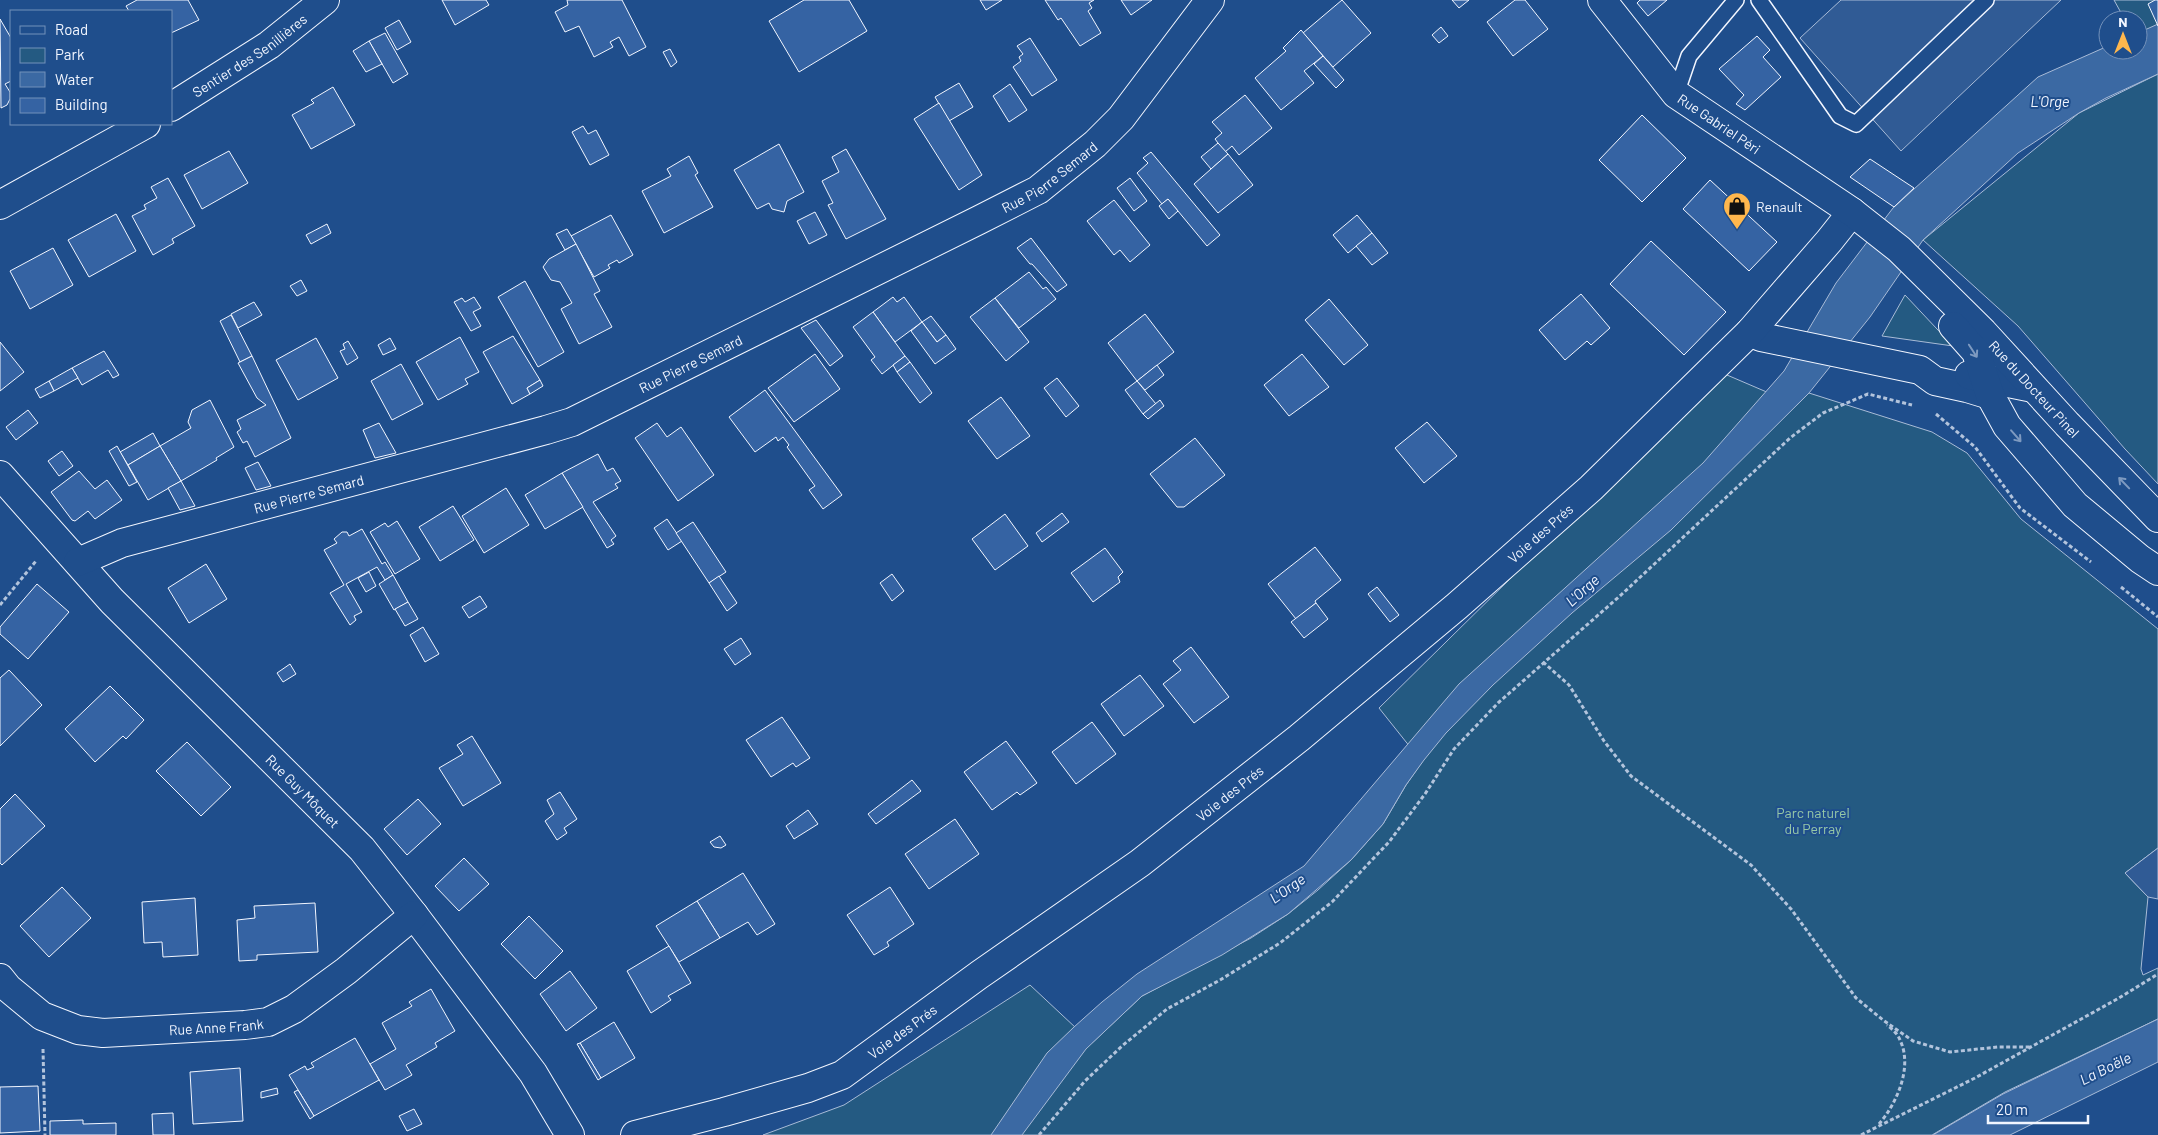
<svg xmlns="http://www.w3.org/2000/svg" width="2158" height="1135" font-family="Barlow,sans-serif">
  <rect width="100%" height="100%" fill="#1f4e8c"/>
  <g fill="#245a82" stroke="#a8bbd7">
    <polygon points="2114,0 2158,0 2158,59 2138,39 2138,20 2125,20"/>
    <polygon points="2158,74 2158,484 2125,449 2018,326 1923,240 2079,113"/>
    <polygon points="1905,295 1953,346 1882,336"/>
    <polygon points="1720,372 1797,405 1809,393 1932,432 1967,453 2021,519 2158,629 2158,848 2125,873 2148,897 2141,969 2143,975 2158,968 2158,1019 2005,1092 1932,1135 763,1135 844,1105 1030,985 1092,1043 1142,996 1251,938 1288,914 1318,890 1351,860 1383,824 1406,785 1422,762 1379,708"/>
  </g>
  <g fill="#305b95" stroke="#a8bbd7">
    <polygon points="1841,0 2061,0 1901,151 1800,38"/>
    <polygon points="2158,848 2158,899 2148,897 2125,873"/>
  </g>
  <g fill="#3b69a3" stroke="#a8bbd7">
    <polygon points="2158,24 2158,74 2106,98 2079,113 2018,153 1923,240 1870,317 1809,393 1671,530 1572,613 1493,685 1446,733 1424,760 1406,785 1383,824 1351,860 1288,914 1222,955 1142,996 1086,1049 1022,1135 991,1135 1047,1053 1074,1027 1102,1002 1137,974 1304,866 1459,684 1703,463 1784,371 1836,283 1893,208 2038,77 2108,46 2108,50 2138,50 2138,33"/>
    <polygon points="2158,1019 2158,1062 2010,1135 1933,1135 2003,1094"/>
  </g>
  <g fill="#3563a3" stroke="#f2f6ff">
    <polygon points="137,0 188,0 199,20 171,33 171,11 129,11 126,6"/>
    <polygon points="442,0 486,0 489,5 455,25"/>
    <polygon points="622,0 646,47 629,56 619,37 610,42 613,47 594,57 579,26 565,32 555,12 568,5 567,0"/>
    <polygon points="804,0 849,0 867,31 799,72 769,21"/>
    <polygon points="980,0 1002,0 986,10"/>
    <polygon points="1045,0 1094,0 1089,3 1092,8 1088,11 1101,33 1080,46 1061,18 1058,20"/>
    <polygon points="1121,0 1152,0 1131,15"/>
    <polygon points="1342,0 1371,33 1333,67 1303,33"/>
    <polygon points="1452,0 1469,0 1459,8"/>
    <polygon points="1515,0 1525,0 1548,29 1513,56 1487,22"/>
    <polygon points="1640,0 1667,0 1648,16 1637,3"/>
    <polygon points="2155,0 2158,0 2158,26 2148,4"/>
    <polygon points="0,19 11,38 11,81 5,84 10,92 10,99 7,105 1,108"/>
    <polygon points="399,20 411,42 397,50 385,28"/>
    <polygon points="1441,27 1448,36 1439,43 1432,35"/>
    <polygon points="1301,30 1323,56 1304,71 1314,83 1281,110 1255,78 1286,51 1283,48"/>
    <polygon points="385,33 408,74 393,83 369,41"/>
    <polygon points="1757,36 1770,50 1763,57 1781,77 1745,110 1736,104 1744,95 1719,69"/>
    <polygon points="1030,38 1057,80 1032,96 1013,67 1021,61 1019,57 1023,54 1017,46"/>
    <polygon points="369,41 382,64 366,72 353,51"/>
    <polygon points="670,49 677,62 671,67 663,52"/>
    <polygon points="1323,56 1344,80 1336,88 1314,64"/>
    <polygon points="959,83 973,107 949,121 935,97"/>
    <polygon points="1010,84 1027,110 1009,122 993,96"/>
    <polygon points="333,87 355,125 311,149 292,115 314,103 311,100"/>
    <polygon points="1245,95 1272,128 1239,155 1232,146 1225,152 1218,143 1215,139 1222,133 1212,122"/>
    <polygon points="939,103 982,175 959,190 914,119"/>
    <polygon points="1642,115 1686,158 1642,202 1599,160"/>
    <polygon points="583,126 588,134 596,130 609,155 590,165 572,132"/>
    <polygon points="1218,143 1228,154 1211,169 1201,157"/>
    <polygon points="779,144 804,192 787,201 784,212 772,209 769,203 757,209 734,170"/>
    <polygon points="846,149 886,219 846,239 828,205 833,203 822,181 839,172 832,157"/>
    <polygon points="229,151 248,183 202,209 184,175"/>
    <polygon points="1151,152 1220,235 1207,246 1168,199 1162,204 1137,173 1148,163 1143,158"/>
    <polygon points="1228,154 1253,185 1218,213 1194,184"/>
    <polygon points="689,156 698,173 695,175 713,207 664,233 642,191 671,176 667,169"/>
    <polygon points="1870,159 1914,188 1894,207 1850,177"/>
    <polygon points="168,178 195,226 172,239 174,243 153,255 132,216 146,209 144,205 157,198 151,187"/>
    <polygon points="1130,178 1147,201 1134,211 1117,188"/>
    <polygon points="1710,180 1777,242 1749,271 1683,209"/>
    <polygon points="1168,199 1178,211 1169,219 1159,206"/>
    <polygon points="1114,200 1150,245 1130,262 1120,250 1114,255 1087,221"/>
    <polygon points="815,212 827,235 809,244 797,221"/>
    <polygon points="116,214 136,251 89,277 68,240"/>
    <polygon points="611,215 633,255 619,263 617,260 608,265 610,268 594,277 571,236"/>
    <polygon points="1357,215 1372,233 1348,253 1333,235"/>
    <polygon points="327,224 331,233 311,244 306,235"/>
    <polygon points="567,229 576,244 565,250 556,234"/>
    <polygon points="1372,233 1388,253 1372,265 1356,246"/>
    <polygon points="1031,238 1067,285 1057,292 1032,264 1030,264 1017,248"/>
    <polygon points="1651,241 1726,312 1684,355 1610,284"/>
    <polygon points="576,244 600,291 594,294 612,327 579,344 561,309 572,303 560,282 551,280 543,267 549,259"/>
    <polygon points="53,248 73,285 30,309 10,271"/>
    <polygon points="1029,272 1043,289 1046,287 1056,299 1019,328 995,298"/>
    <polygon points="301,280 307,291 297,296 290,286"/>
    <polygon points="525,281 564,352 538,367 498,297"/>
    <polygon points="1581,294 1610,328 1591,345 1587,341 1565,360 1539,330"/>
    <polygon points="474,297 481,308 473,312 481,326 471,331 454,302 462,298 465,302"/>
    <polygon points="893,297 897,302 904,297 922,322 895,342 873,312"/>
    <polygon points="995,298 1029,342 1006,361 970,317"/>
    <polygon points="1329,299 1368,345 1344,365 1305,320"/>
    <polygon points="254,302 262,315 238,328 231,314"/>
    <polygon points="873,312 905,356 882,374 871,360 875,357 853,327"/>
    <polygon points="1145,314 1174,352 1137,381 1108,343"/>
    <polygon points="231,315 252,356 240,362 220,321"/>
    <polygon points="931,316 946,335 937,342 922,322"/>
    <polygon points="816,320 843,356 830,366 801,328"/>
    <polygon points="922,322 937,342 946,335 956,349 935,364 911,331"/>
    <polygon points="513,336 540,380 527,388 530,394 512,404 483,352"/>
    <polygon points="460,337 479,372 465,379 468,384 438,400 416,362"/>
    <polygon points="316,338 338,378 298,400 276,360"/>
    <polygon points="390,338 396,349 383,355 378,345"/>
    <polygon points="348,341 358,358 347,365 340,351 345,349 343,344"/>
    <polygon points="0,342 24,372 0,391"/>
    <polygon points="104,351 119,375 113,378 108,370 82,385 72,368"/>
    <polygon points="815,354 840,389 794,422 768,388"/>
    <polygon points="1302,354 1329,387 1289,416 1264,385"/>
    <polygon points="252,356 291,438 255,457 247,441 243,443 237,432 241,429 237,420 266,405 257,398 238,363"/>
    <polygon points="905,356 910,362 897,372 893,365"/>
    <polygon points="910,362 932,393 920,403 897,372"/>
    <polygon points="401,364 423,404 392,420 371,381"/>
    <polygon points="1157,365 1164,375 1145,390 1137,381"/>
    <polygon points="72,368 78,378 54,391 49,381"/>
    <polygon points="1057,378 1079,406 1066,417 1044,388"/>
    <polygon points="540,380 543,386 530,394 527,388"/>
    <polygon points="49,381 54,391 40,398 35,389"/>
    <polygon points="1137,381 1156,404 1143,414 1125,390"/>
    <polygon points="765,390 842,495 823,509 809,490 815,486 787,447 789,445 783,437 778,441 776,437 755,452 729,417"/>
    <polygon points="1001,397 1030,436 997,459 968,421"/>
    <polygon points="210,400 234,447 216,458 217,460 181,481 160,446 191,428 188,422 192,410"/>
    <polygon points="1160,400 1164,406 1148,419 1143,414"/>
    <polygon points="28,410 38,423 16,440 6,427"/>
    <polygon points="1427,422 1457,456 1424,483 1395,448"/>
    <polygon points="379,423 396,453 375,458 363,430"/>
    <polygon points="657,423 667,437 681,427 714,475 678,501 635,438"/>
    <polygon points="153,433 160,446 128,465 120,452"/>
    <polygon points="1195,438 1225,475 1184,507 1177,507 1150,474"/>
    <polygon points="117,446 137,482 129,486 109,451"/>
    <polygon points="160,446 181,481 148,500 128,465"/>
    <polygon points="62,451 73,466 59,476 48,461"/>
    <polygon points="598,454 607,471 613,468 621,481 615,484 618,488 593,502 616,536 611,540 614,544 607,548 562,473"/>
    <polygon points="258,462 271,486 256,490 245,468"/>
    <polygon points="79,471 95,489 107,480 122,500 95,519 88,511 75,521 72,520 51,492"/>
    <polygon points="562,473 583,507 545,529 525,495"/>
    <polygon points="181,481 195,506 180,510 168,488"/>
    <polygon points="506,488 529,525 484,553 462,516"/>
    <polygon points="453,506 474,540 440,561 419,527"/>
    <polygon points="1062,513 1069,522 1042,542 1036,533"/>
    <polygon points="1005,514 1028,546 995,570 972,539"/>
    <polygon points="667,519 682,541 668,550 654,528"/>
    <polygon points="397,521 420,559 395,574 370,532 385,523 388,527"/>
    <polygon points="693,522 726,572 709,583 676,533"/>
    <polygon points="362,529 382,564 385,562 393,575 385,580 377,567 346,584 362,612 354,616 356,620 350,625 330,593 344,585 324,550 337,543 334,539 342,532 347,532 349,536"/>
    <polygon points="1315,547 1341,580 1315,601 1316,603 1296,619 1268,584"/>
    <polygon points="1105,548 1123,572 1118,577 1120,582 1093,602 1071,573"/>
    <polygon points="206,564 227,599 189,623 168,588"/>
    <polygon points="369,572 376,586 366,592 358,578"/>
    <polygon points="892,574 904,591 892,601 880,583"/>
    <polygon points="393,575 408,602 394,610 379,584"/>
    <polygon points="719,576 737,603 727,611 709,583"/>
    <polygon points="37,584 69,612 28,659 0,634 0,627"/>
    <polygon points="1377,587 1399,615 1390,622 1368,594"/>
    <polygon points="480,596 487,607 469,618 462,607"/>
    <polygon points="408,602 418,619 405,626 395,609"/>
    <polygon points="1316,603 1328,619 1304,638 1291,622"/>
    <polygon points="423,627 439,654 425,662 410,635"/>
    <polygon points="741,638 751,654 735,665 724,649"/>
    <polygon points="1191,647 1229,697 1194,723 1163,684 1181,670 1173,661"/>
    <polygon points="290,664 296,674 283,682 277,673"/>
    <polygon points="9,670 42,705 0,746 0,678"/>
    <polygon points="1140,675 1164,706 1124,736 1101,704"/>
    <polygon points="110,686 144,720 126,739 123,736 95,762 65,729"/>
    <polygon points="782,717 810,758 796,767 793,763 771,777 746,740"/>
    <polygon points="1092,722 1116,754 1076,784 1052,752"/>
    <polygon points="472,736 501,783 463,806 439,768 463,754 457,745"/>
    <polygon points="1006,741 1037,783 1020,795 1017,792 992,810 964,772"/>
    <polygon points="187,742 231,787 201,816 156,771"/>
    <polygon points="912,780 921,791 876,824 868,814"/>
    <polygon points="560,792 577,819 564,828 567,833 557,840 545,821 554,814 547,800"/>
    <polygon points="15,794 45,826 2,865 0,863 0,809"/>
    <polygon points="418,799 441,824 407,855 384,829"/>
    <polygon points="808,810 818,824 794,839 786,826"/>
    <polygon points="955,819 979,854 929,889 905,854"/>
    <polygon points="720,836 726,845 721,848 714,847 710,842"/>
    <polygon points="464,858 489,884 459,911 435,886"/>
    <polygon points="743,873 775,924 757,935 748,922 720,938 697,901"/>
    <polygon points="62,887 91,918 49,957 20,926"/>
    <polygon points="890,887 914,924 887,942 889,946 874,955 847,915"/>
    <polygon points="195,898 198,955 163,957 162,942 144,943 142,902"/>
    <polygon points="697,901 720,938 679,962 656,926"/>
    <polygon points="315,903 318,952 257,955 257,960 239,961 237,920 255,918 254,906"/>
    <polygon points="529,916 563,951 535,979 501,944"/>
    <polygon points="669,946 691,983 668,996 671,1000 651,1013 627,971"/>
    <polygon points="570,971 597,1008 566,1031 540,994"/>
    <polygon points="431,989 455,1031 435,1043 437,1047 406,1065 412,1075 385,1090 370,1064 396,1049 382,1023 412,1006 409,1002"/>
    <polygon points="614,1022 635,1058 601,1078 580,1043"/>
    <polygon points="355,1038 379,1080 314,1116 289,1075 305,1066 307,1070 314,1067 311,1063"/>
    <polygon points="580,1043 601,1078 598,1080 577,1044"/>
    <polygon points="240,1068 243,1121 193,1124 190,1072"/>
    <polygon points="38,1086 40,1131 0,1133 0,1087"/>
    <polygon points="277,1088 278,1094 261,1098 261,1092"/>
    <polygon points="298,1090 314,1116 310,1119 294,1092"/>
    <polygon points="414,1109 422,1124 407,1131 399,1116"/>
    <polygon points="173,1113 174,1135 153,1135 152,1114"/>
    <polygon points="83,1120 83,1124 116,1123 116,1135 50,1135 50,1121"/>
  </g>
  <g fill="none" stroke-linecap="round" stroke-linejoin="round">
    <g stroke="#f2f6ff" stroke-width="18">
      <g id="service">
        <polyline points="1759,0 1840,116 1856,124 1986,0"/>
        <polyline points="1676,94 1689,56 1736,0"/>
      </g>
    </g>
    <g stroke="#f2f6ff" stroke-width="30">
      <g id="minor">
        <path id="s1" d="M171 107 269 45 325 0"/>
        <polyline points="0,205 146,124"/>
        <polyline points="1750,332 1761,337 1920,370 1935,381 1967,388 1990,395"/>
        <polyline points="1969,375 2033,388"/>
        <path id="s2" d="M0 475 112 601 362 849 414 915 533 1073 570 1135"/>
        <path id="s3" d="M78 562 122 543 546 430 572 422 979 220 1038 190 1095 144 1121 118 1210 0"/>
        <path id="s4" d="M0 978 8 988 42 1016 78 1030 103 1033 245 1025 268 1022 294 1009 346 971 414 915"/>
        <path id="s5" d="M635 1135 724 1112 808 1088 842 1075 979 975 1140 863 1299 738 1457 606 1591 488 1750 332 1829 241 1852 212"/>
      </g>
    </g>
    <g stroke="#f2f6ff" stroke-width="30">
      <g id="secondary">
        <path id="s6" d="M1602 0 1676 94 1852 212 1899 249 1983 332 2067 424 2158 518"/>
        <polyline points="1953,326 1976,352 1990,395 2007,426 2075,505 2140,559 2158,571"/>
      </g>
    </g>
    <g stroke="#b3c4dc" stroke-width="3" stroke-dasharray="4 2.5" stroke-linecap="butt">
      <polyline points="1936,414 1975,447 2020,508 2091,562"/>
      <polyline points="2121,587 2158,617"/>
      <polyline points="0,605 36,561"/>
      <polyline points="1543,662 1569,685 1604,741 1631,776 1751,865 1791,909 1856,998 1883,1020 1913,1041 1950,1052 1998,1047 2030,1047"/>
      <polyline points="43,1049 45,1135"/>
      <path d="M1879 1124C1897 1103 1913 1067 1900 1040 1898 1034 1892 1029 1887 1025"/>
      <polyline points="1039,1135 1085,1081 1122,1046 1167,1009 1220,980 1280,943 1332,902 1389,842 1425,794 1454,749 1498,703 1621,595 1790,438 1823,413 1868,394 1912,405"/>
      <polyline points="1861,1135 1975,1078 2119,998 2158,974"/>
    </g>
    <use href="#service" stroke="#1f4e8c" stroke-width="15"/>
    <use href="#minor" stroke="#1f4e8c" stroke-width="28"/>
    <use href="#secondary" stroke="#1f4e8c" stroke-width="28"/>
  </g>
  <defs><path id="oneway-shaft" d="M-6 0H5M1.5-3L5.5 0L1.5 3" fill="none" stroke-width="1.6" stroke-linecap="round" stroke-linejoin="round" transform="scale(1.25)"/></defs>
  <g stroke="#7e9ac0">
    <use href="#oneway-shaft" transform="translate(1973 351) rotate(57)"/>
    <use href="#oneway-shaft" transform="translate(2016 436) rotate(49)"/>
    <use href="#oneway-shaft" transform="translate(2124 483) rotate(-134)"/>
  </g>
  <defs>
    <g id="shop-pin" transform="scale(1.4375)"><path d="M0 17L-7.5 6A9.5 9.5 0 1 1 7.5 6Z" fill="#ffb74d" stroke="#1f4e8c"/><path d="M-5-2.5h2.3a2.7 3.5 0 0 1 5.4 0H5L5.5 6h-11ZM-1.5-2.5h3a1.5 2.3 0 0 0-3 0Z" fill="#111"/></g>
  </defs>
  <g fill-rule="evenodd">
    <use href="#shop-pin" x="1737" y="206"/>
  </g>
  <g text-anchor="middle" dominant-baseline="central" stroke-width="4" stroke-linejoin="round" paint-order="stroke">
    <g font-size="14" fill="#f2f6ff" stroke="#1f4e8c">
      <text stroke="none"><textPath href="#s1" startOffset="94">Sentier des Senillières</textPath></text>
      <text stroke="none"><textPath href="#s6" startOffset="172">Rue Gabriel Péri</textPath></text>
      <text stroke="none"><textPath href="#s3" startOffset="1051">Rue Pierre Semard</textPath></text>
      <text stroke="none"><textPath href="#s3" startOffset="646">Rue Pierre Semard</textPath></text>
      <text stroke="none"><textPath href="#s6" startOffset="586">Rue du Docteur Pinel</textPath></text>
      <text stroke="none"><textPath href="#s3" startOffset="241">Rue Pierre Semard</textPath></text>
      <text stroke="none"><textPath href="#s5" startOffset="1100">Voie des Prés</textPath></text>
      <text stroke="none"><textPath href="#s2" startOffset="438">Rue Guy Môquet</textPath></text>
      <text stroke="none"><textPath href="#s5" startOffset="695">Voie des Prés</textPath></text>
      <text stroke="none"><textPath href="#s4" startOffset="234">Rue Anne Frank</textPath></text>
      <text stroke="none"><textPath href="#s5" startOffset="290">Voie des Prés</textPath></text>
    </g>
    <g font-size="14" fill="#f2f6ff" stroke="#1f4e8c" text-anchor="start">
      <text x="1756" y="206">Renault</text>
    </g>
    <g font-size="14" fill="#97c8a6" stroke="#1f4e8c">
      <text x="1813" y="812">Parc naturel<tspan x="1813" dy="16">du Perray</tspan></text>
    </g>
    <g font-size="15" font-style="italic" fill="#f2f6ff" stroke="#1f4e8c">
      <text x="2050" y="101">L'Orge</text>
      <text transform="translate(1582 590) rotate(-42)">L'Orge</text>
      <text transform="translate(1287 888) rotate(-35)">L'Orge</text>
      <text transform="translate(2105 1068) rotate(-26)">La Boële</text>
    </g>
  </g>
  <rect x="10" y="10" width="162" height="115" fill="#1f4e8c" stroke="#7391ba"/>
  <rect x="20" y="26" width="25" height="8" fill="#1f4e8c" stroke="#7391ba"/>
  <text x="55" y="35" font-size="15" fill="#f2f6ff">Road</text>
  <rect x="20" y="48" width="25" height="15" fill="#245a82" stroke="#7391ba"/>
  <text x="55" y="60" font-size="15" fill="#f2f6ff">Park</text>
  <rect x="20" y="72" width="25" height="15" fill="#3b69a3" stroke="#7391ba"/>
  <text x="55" y="85" font-size="15" fill="#f2f6ff">Water</text>
  <rect x="20" y="98" width="25" height="15" fill="#3563a3" stroke="#7391ba"/>
  <text x="55" y="110" font-size="15" fill="#f2f6ff">Building</text>
  <g transform="translate(2123 35)"><circle r="24" fill="#1f4e8c" stroke="#7391ba"/>
  <path d="M0-4L9 19L0 12L-9 19Z" fill="#ffb74d"/>
  <text y="-8" font-size="14" font-weight="bold" text-anchor="middle" fill="#f2f6ff">N</text>
  </g>
  <path d="M1988 1115v8h100v-8" fill="none" stroke="#f2f6ff" stroke-width="2.5"/>
  <text x="1996" y="1115" font-size="15" fill="#f2f6ff" stroke="#1f4e8c" stroke-width="4" paint-order="stroke">20 m</text>
</svg>
